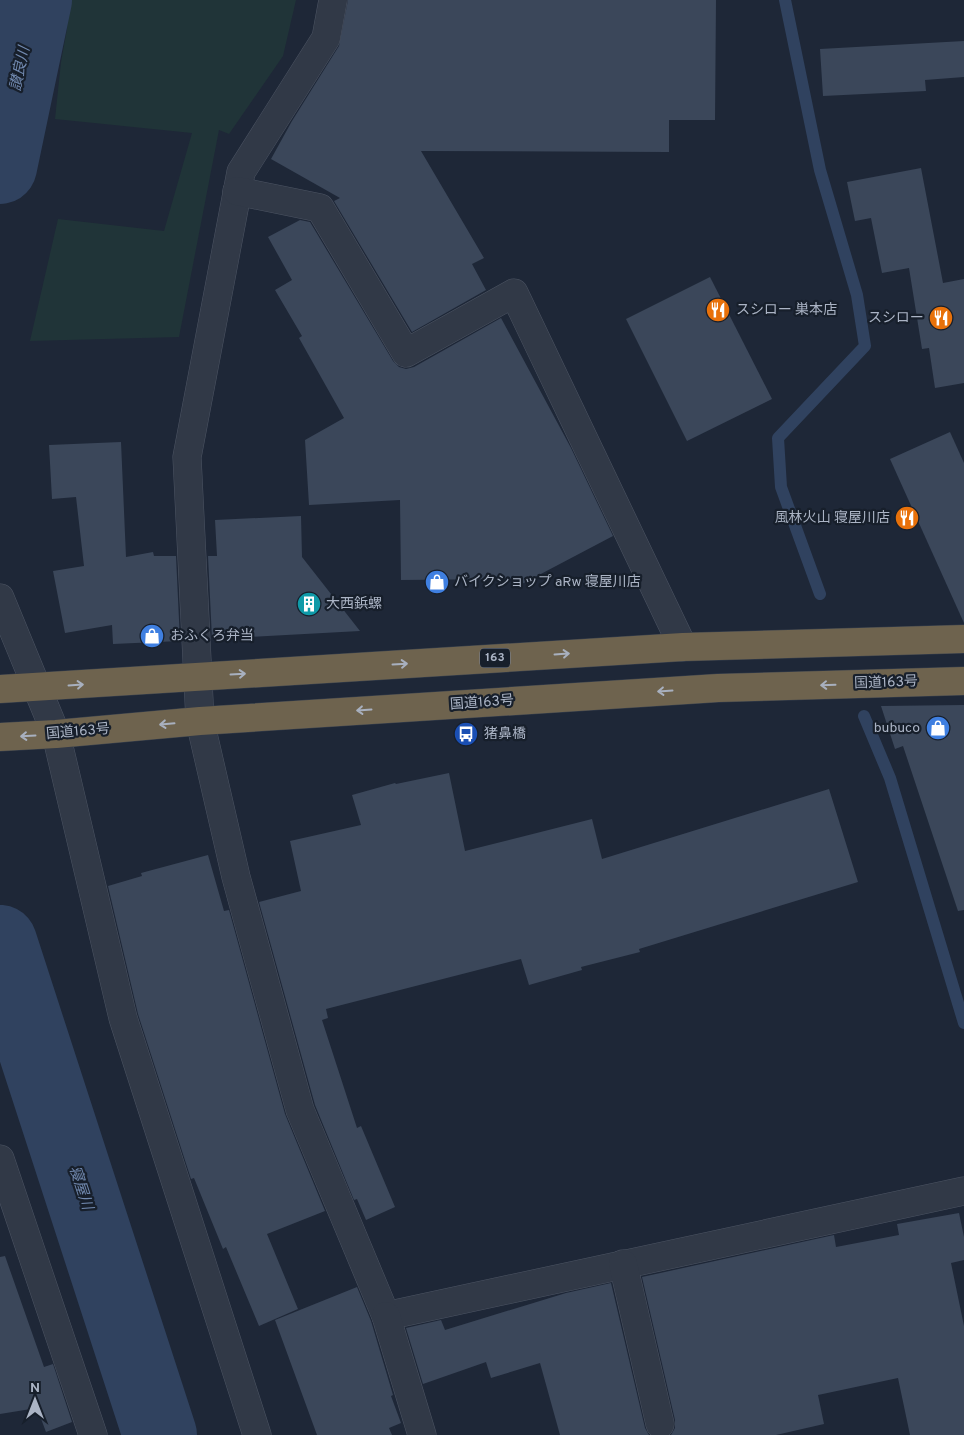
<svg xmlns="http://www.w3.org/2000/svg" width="964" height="1435" font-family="Overpass,'Noto Sans JP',sans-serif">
  <rect width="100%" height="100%" fill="#1e2737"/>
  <polygon fill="#203438" points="68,0 296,0 283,56 229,134 219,130 179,337 30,341 58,219 164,231 192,133 55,119 61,62 67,29"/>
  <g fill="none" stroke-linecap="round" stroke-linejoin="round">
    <g stroke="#30425f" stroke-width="12">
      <polyline points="785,0 820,170 857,295 865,346 778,438 781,487 820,594"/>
      <polyline points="864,716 890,778 964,1023"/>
    </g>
    <g stroke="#30425f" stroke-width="74">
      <polyline points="0,167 35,0"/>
      <polyline points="0,942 160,1435"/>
    </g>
  </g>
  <g fill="#3b475a">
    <polygon points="348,0 716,0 715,120 669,120 669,152 421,151 484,258 472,264 486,290 412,332 334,201 340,198 271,159 292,121 339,46"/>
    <polygon points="964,41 964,77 925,80 926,91 823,96 820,49"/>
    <polygon points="921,168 943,283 964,279 964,383 935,388 929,348 922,349 909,268 882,273 871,218 855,221 847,182"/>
    <polygon points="300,220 310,222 393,361 399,367 406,369 414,367 501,318 571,448 613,536 518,586 514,579 401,580 400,500 309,505 305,440 344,418 299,338 302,336 275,290 292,280 268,237"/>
    <polygon points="710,277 772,399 687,441 626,319"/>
    <polygon points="950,432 964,463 964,623 890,459"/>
    <polygon points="121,442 126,557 153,552 154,556 176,556 180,641 113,644 112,625 65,633 53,571 84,566 76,497 52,499 49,445"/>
    <polygon points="301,516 302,557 360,631 212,639 208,556 217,556 215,520"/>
    <polygon points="964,705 964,910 958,911 903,746 895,749 881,706"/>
    <polygon points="449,773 465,851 592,819 602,859 829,789 858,882 639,949 640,952 581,967 582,970 529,985 521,959 326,1009 328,1018 322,1020 357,1128 361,1126 395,1207 366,1220 357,1199 354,1200 315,1105 259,902 301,891 290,841 361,825 352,795 395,783 396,784"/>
    <polygon points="208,855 224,911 229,910 285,1114 325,1211 267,1234 298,1309 259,1326 226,1247 223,1249 194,1178 191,1179 138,1014 108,886 142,876 141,873"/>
    <polygon points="959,1213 964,1237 964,1260 951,1263 964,1326 964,1435 910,1435 898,1378 818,1395 824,1424 776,1435 671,1435 675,1428 675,1420 642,1277 834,1235 836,1247 899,1235 897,1224"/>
    <polygon points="5,1256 44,1367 53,1364 72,1422 46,1432 37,1408 0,1414 0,1257"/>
    <polygon points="611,1283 645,1428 649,1435 560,1435 540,1363 491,1378 486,1362 423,1384 406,1328 441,1320 445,1330 566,1293"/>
    <polygon points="357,1287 371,1321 393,1395 391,1396 401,1423 389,1428 392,1435 317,1435 275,1320"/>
  </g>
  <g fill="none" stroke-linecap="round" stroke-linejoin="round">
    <g stroke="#4c5463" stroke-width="29">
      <g id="minor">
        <polyline points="333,0 326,38 241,172 187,457 200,721 236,877 300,1110 386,1316 964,1191"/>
        <polyline points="237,191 320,208 406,353 514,293 683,647"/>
        <polyline points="0,598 56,734 123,1018 257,1435"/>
        <polyline points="0,1159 93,1435"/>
        <polyline points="623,1264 660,1424"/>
        <polyline points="386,1316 422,1435"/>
      </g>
    </g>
    <g stroke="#39414e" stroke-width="29">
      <g id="highway">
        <polyline points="0,689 683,647 964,639"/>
        <polyline points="0,737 56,734 200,721 718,688 964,681"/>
      </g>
    </g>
    <use href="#minor" stroke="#313947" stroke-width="28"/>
    <use href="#highway" stroke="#6e634e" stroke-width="28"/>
  </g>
  <defs><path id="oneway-shaft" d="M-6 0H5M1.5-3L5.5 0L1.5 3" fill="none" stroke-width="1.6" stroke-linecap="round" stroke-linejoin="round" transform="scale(1.25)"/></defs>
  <g stroke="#a8b0bf">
    <use href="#oneway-shaft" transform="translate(562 654) rotate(-4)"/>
    <use href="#oneway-shaft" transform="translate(400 664) rotate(-3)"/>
    <use href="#oneway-shaft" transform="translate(238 674) rotate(-3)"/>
    <use href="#oneway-shaft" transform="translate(76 685) rotate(-4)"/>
    <use href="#oneway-shaft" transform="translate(828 685) rotate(178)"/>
    <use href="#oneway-shaft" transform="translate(665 691) rotate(176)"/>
    <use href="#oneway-shaft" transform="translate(364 710) rotate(176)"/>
    <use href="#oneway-shaft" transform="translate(167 724) rotate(175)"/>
    <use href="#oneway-shaft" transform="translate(28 736) rotate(177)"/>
  </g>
  <defs>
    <g id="restaurant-disc" transform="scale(1.25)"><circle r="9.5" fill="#e8710a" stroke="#171f2b"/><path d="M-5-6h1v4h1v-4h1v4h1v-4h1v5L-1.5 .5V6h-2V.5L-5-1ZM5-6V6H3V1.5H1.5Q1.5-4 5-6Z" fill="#fff"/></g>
    <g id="shop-disc" transform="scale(1.25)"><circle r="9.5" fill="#3f7fe0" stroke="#171f2b"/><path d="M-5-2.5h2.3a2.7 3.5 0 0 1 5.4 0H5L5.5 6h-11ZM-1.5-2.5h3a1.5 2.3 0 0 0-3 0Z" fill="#fff"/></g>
    <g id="building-disc" transform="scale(1.25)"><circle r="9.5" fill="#0f9aa8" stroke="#171f2b"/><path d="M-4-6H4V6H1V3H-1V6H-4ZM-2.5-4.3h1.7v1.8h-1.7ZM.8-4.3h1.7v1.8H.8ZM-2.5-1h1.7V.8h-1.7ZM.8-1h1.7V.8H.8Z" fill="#fff"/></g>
    <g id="bus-disc" transform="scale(1.25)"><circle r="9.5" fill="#1a4fb4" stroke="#171f2b"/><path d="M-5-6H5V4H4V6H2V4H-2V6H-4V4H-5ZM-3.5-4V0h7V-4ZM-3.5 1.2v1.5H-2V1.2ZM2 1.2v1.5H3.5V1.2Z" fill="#fff"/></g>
  </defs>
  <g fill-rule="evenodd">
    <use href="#restaurant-disc" x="718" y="310"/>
    <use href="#restaurant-disc" x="941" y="318"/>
    <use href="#restaurant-disc" x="907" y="518"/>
    <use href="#shop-disc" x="437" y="582"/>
    <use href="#building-disc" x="309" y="604"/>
    <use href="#shop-disc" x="152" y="636"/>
    <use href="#shop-disc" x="938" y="728"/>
    <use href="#bus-disc" x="466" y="734"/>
  </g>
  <g text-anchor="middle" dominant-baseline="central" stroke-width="4.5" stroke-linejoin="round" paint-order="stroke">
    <rect fill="#171f2b" stroke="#7f8797" stroke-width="1" x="480" y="648.5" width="30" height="19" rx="4"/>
    <g font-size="12" font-weight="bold" fill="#abb4c5">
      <text x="495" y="658">163</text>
    </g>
    <g font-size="14" fill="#abb4c5" stroke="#171f2b" text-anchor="start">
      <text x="736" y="310">スシロー 巣本店</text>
      <text x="924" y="318" text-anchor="end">スシロー</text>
      <text x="890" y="518" text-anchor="end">風林火山 寝屋川店</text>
      <text x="454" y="582">バイクショップ aRw 寝屋川店</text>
      <text x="326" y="604">大西鋲螺</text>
      <text x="170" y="636">おふくろ弁当</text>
      <text x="920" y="728" text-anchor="end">bubuco</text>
      <text x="484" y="734">猪鼻橋</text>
    </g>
    <g font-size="14" fill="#abb4c5" stroke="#171f2b">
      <text transform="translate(886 683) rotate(-2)">国道163号</text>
      <text transform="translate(482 703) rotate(-4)">国道163号</text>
      <text transform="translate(78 732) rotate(-5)">国道163号</text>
    </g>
    <g font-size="15" font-style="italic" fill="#7189af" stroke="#171f2b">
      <text transform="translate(21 69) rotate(-78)">讃良川</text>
      <text transform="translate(80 1188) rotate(72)">寝屋川</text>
    </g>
  </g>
  <g transform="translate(35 1400)" stroke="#171f2b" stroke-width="4" paint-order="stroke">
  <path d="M0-4L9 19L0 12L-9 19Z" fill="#abb4c5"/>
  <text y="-8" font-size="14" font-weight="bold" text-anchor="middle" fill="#abb4c5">N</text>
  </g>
</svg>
